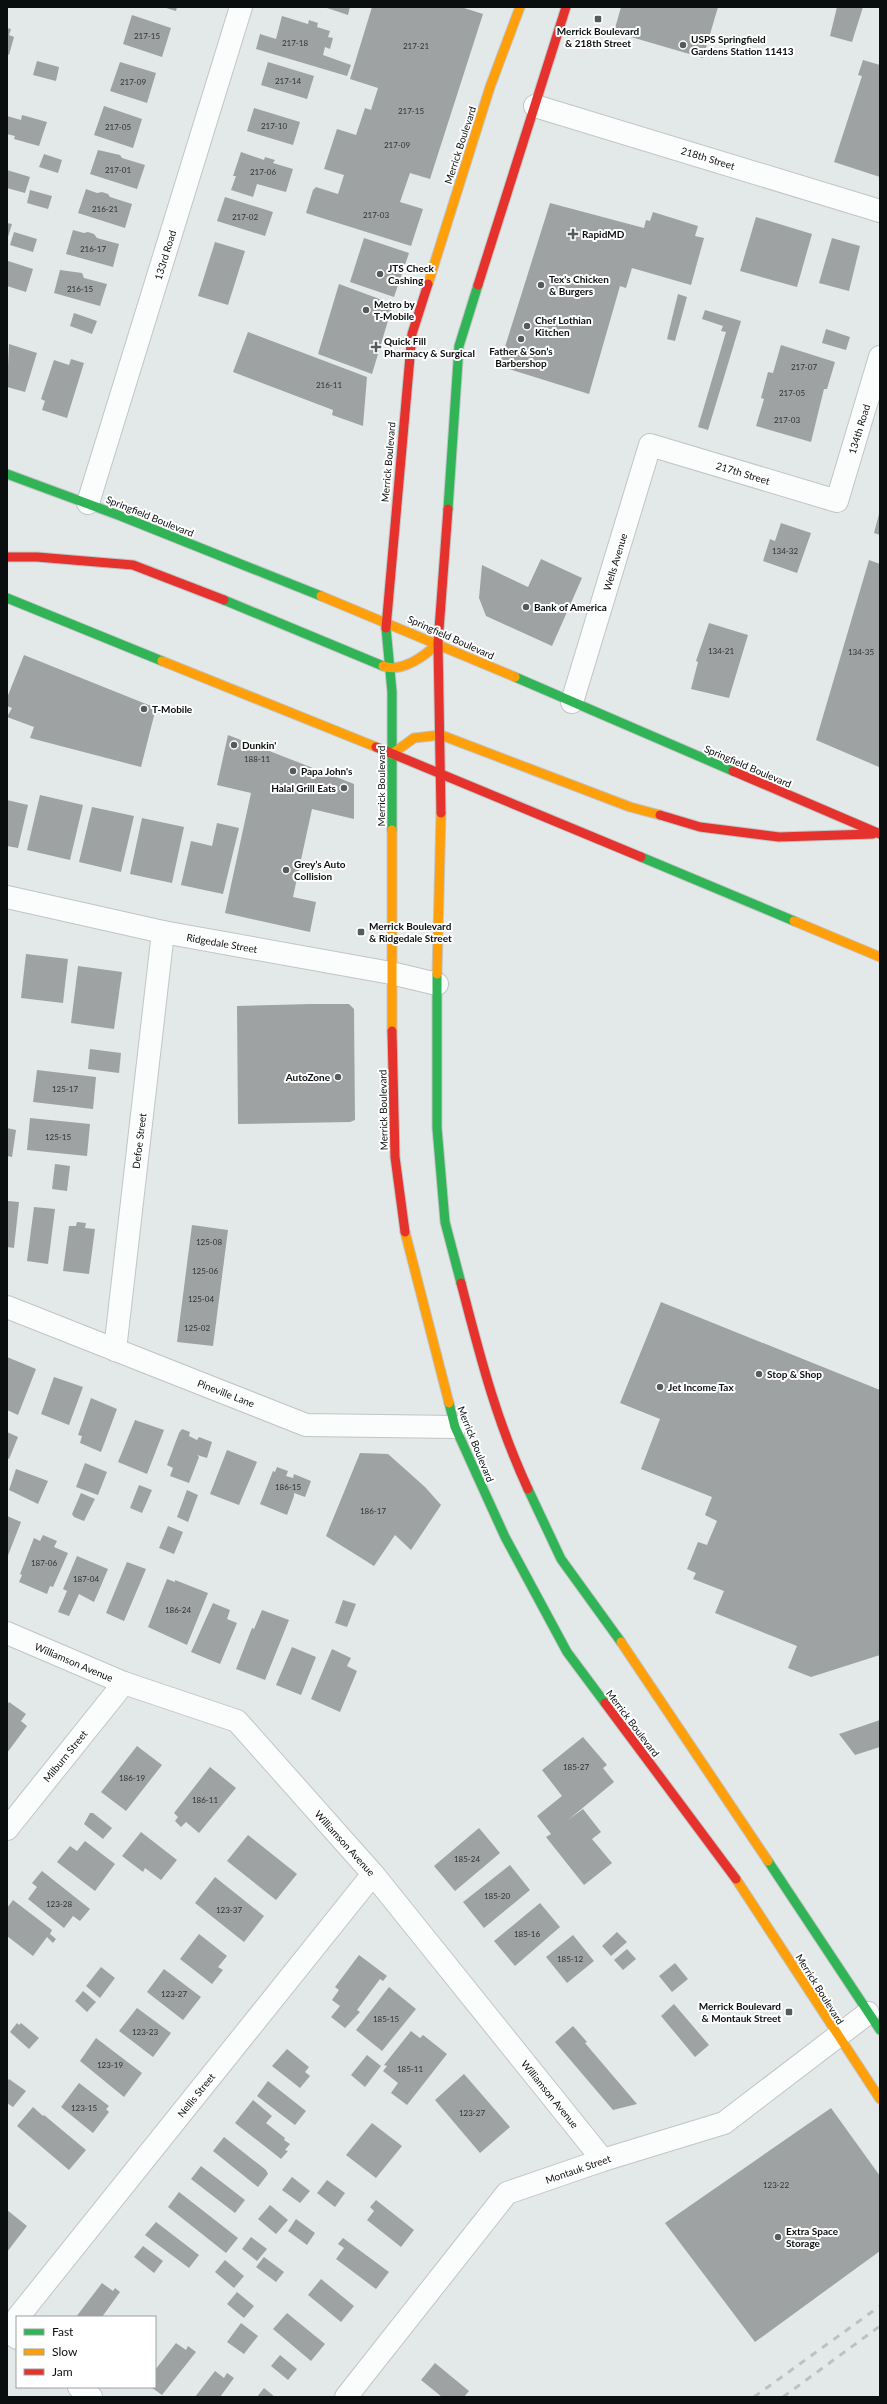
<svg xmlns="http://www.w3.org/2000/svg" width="887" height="2404" font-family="Lato,sans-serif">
  <rect width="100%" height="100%" fill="#e3e8e8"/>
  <g fill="#9fa2a2">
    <polygon points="163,7 177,7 176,11"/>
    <polygon points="324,7 350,7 348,15"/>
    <polygon points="372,7 461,7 483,14 430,179 410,173 400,202 423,209 411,246 306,213 313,190 316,187 338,194 344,175 324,169 337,129 356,135 365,108 371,110 378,88 350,79"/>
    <polygon points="621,7 718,7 703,58 614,32"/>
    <polygon points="837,7 863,7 852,42 830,36"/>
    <polygon points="132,15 171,28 162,57 123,44"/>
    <polygon points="282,16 308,24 309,20 318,23 317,27 330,31 328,37 333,38 330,49 325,47 323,55 351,65 347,76 256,49 260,34 276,39"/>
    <polygon points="7,28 11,29 9,35 14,37 9,55 7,54"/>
    <polygon points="863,60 880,65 880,177 834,162 862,76 858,75"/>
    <polygon points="37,61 59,67 56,81 33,75"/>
    <polygon points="120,62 156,73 147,103 110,91"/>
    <polygon points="268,62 314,76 307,99 261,85"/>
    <polygon points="104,106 142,119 133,148 94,135"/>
    <polygon points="254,108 300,122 293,145 247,131"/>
    <polygon points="22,115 47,122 39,146 14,139 15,136 7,134 7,116 21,120"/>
    <polygon points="98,150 120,155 122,158 145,165 137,189 90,174"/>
    <polygon points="241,152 264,160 265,157 275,160 273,163 293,169 286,192 257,184 253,197 231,190 236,176 233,176"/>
    <polygon points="44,154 62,160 58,173 39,167"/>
    <polygon points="7,170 30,177 25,193 7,188"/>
    <polygon points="86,189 97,193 102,192 108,194 110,197 132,204 125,228 78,213"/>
    <polygon points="30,190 52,196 48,209 27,203"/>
    <polygon points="225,197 273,212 265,236 217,221"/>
    <polygon points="550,203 644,228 646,220 650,221 653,212 698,226 695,236 704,238 691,285 632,268 626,288 620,286 589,394 499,366"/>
    <polygon points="756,217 812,234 797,287 740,271"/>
    <polygon points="7,223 12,224 7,240"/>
    <polygon points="73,230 84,233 88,232 94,234 97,238 119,244 113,267 66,254"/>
    <polygon points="14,232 37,239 33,252 10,245"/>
    <polygon points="364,238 409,253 394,297 350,282"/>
    <polygon points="832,238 860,246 849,291 819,283"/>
    <polygon points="215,242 245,251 228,305 198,296"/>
    <polygon points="8,261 33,269 26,292 7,286"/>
    <polygon points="60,270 82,273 84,278 107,284 100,306 54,293"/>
    <polygon points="339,284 393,304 372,374 318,354"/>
    <polygon points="678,294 687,297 675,341 667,339"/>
    <polygon points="705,310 741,321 708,430 698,427 726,332 721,331 723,326 702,319"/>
    <polygon points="74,313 97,321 92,334 70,326"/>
    <polygon points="826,329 850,337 846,350 822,343"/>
    <polygon points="248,332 367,377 363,426 332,415 333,410 233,372"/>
    <polygon points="9,344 37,353 25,392 7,387"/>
    <polygon points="781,345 835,362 827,389 824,389 811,442 756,426 764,399 761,398 768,372 773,373"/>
    <polygon points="71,359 84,363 67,418 42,410 45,401 41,399 54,360 69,365"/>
    <polygon points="880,510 880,535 874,533"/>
    <polygon points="781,523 811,533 797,573 763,561 770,539 775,541"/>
    <polygon points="541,559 582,578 552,646 486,616 479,598 482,565 528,587"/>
    <polygon points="869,560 880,564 879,767 816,740"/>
    <polygon points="709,623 748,635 729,698 691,689 698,662 696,661"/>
    <polygon points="24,655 156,708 141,767 30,738 34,727 7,717 12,708 7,706 7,698"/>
    <polygon points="228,735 354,784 354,819 312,809 293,897 316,902 310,932 225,913 251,793 217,785"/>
    <polygon points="40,795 83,805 70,860 27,850"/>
    <polygon points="7,800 28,805 18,848 7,846"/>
    <polygon points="92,807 134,816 121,872 79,862"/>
    <polygon points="142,818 184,827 172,883 130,874"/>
    <polygon points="217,823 239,828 223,894 181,885 191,841 212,846"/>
    <polygon points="26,954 68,959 63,1003 21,998"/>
    <polygon points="78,966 122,972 114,1029 71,1023"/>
    <polygon points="311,1004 349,1004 354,1009 355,1120 350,1122 238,1124 237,1006"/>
    <polygon points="90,1049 121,1053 119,1073 88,1069"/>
    <polygon points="37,1070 96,1077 93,1109 33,1102"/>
    <polygon points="30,1118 90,1124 87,1156 27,1150"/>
    <polygon points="7,1128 16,1130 12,1157 7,1156"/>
    <polygon points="55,1164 70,1166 67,1191 52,1189"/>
    <polygon points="7,1197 8,1201 19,1202 14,1248 7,1247"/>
    <polygon points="34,1207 55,1209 48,1264 27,1261"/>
    <polygon points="77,1222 86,1223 85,1228 95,1229 89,1274 63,1271 69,1226 76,1226"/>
    <polygon points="192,1225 228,1230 213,1346 177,1342"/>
    <polygon points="661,1302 880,1390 880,1655 811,1677 788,1668 797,1646 715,1613 724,1591 693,1579 696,1573 687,1569 698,1542 707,1545 717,1521 705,1515 712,1497 641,1469 660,1419 620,1403"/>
    <polygon points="7,1357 36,1369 18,1415 7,1410"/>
    <polygon points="54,1377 83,1387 69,1425 41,1414"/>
    <polygon points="91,1398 117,1409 101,1452 80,1443 82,1436 78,1435"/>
    <polygon points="135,1420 164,1430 147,1474 118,1462"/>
    <polygon points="182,1429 190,1432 189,1436 197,1440 199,1437 212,1442 207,1458 197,1455 199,1457 189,1483 170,1476 173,1468 167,1465 179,1433"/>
    <polygon points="7,1432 18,1437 9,1459 7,1458"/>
    <polygon points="227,1450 257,1462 239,1505 210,1494"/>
    <polygon points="360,1453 388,1454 425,1487 441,1505 411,1550 395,1535 374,1566 326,1536"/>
    <polygon points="85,1463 107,1472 98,1495 76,1487"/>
    <polygon points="277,1467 288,1471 286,1476 293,1478 294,1474 311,1481 305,1497 294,1493 294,1496 287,1515 260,1504 273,1471 275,1472"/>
    <polygon points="16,1469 48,1481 38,1504 9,1490"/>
    <polygon points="139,1485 152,1490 142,1513 130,1508"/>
    <polygon points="187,1490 198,1495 188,1522 177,1517"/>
    <polygon points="81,1493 95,1499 84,1521 74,1517 72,1514"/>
    <polygon points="7,1516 21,1522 7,1558"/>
    <polygon points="168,1526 183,1532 174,1554 159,1548"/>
    <polygon points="43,1535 57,1541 54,1547 68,1553 53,1587 50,1586 47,1594 19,1582 22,1575 20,1574 34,1538 40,1541"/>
    <polygon points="77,1556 108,1569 94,1602 79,1594 69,1616 58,1612 67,1591 63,1589"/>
    <polygon points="127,1562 146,1569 124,1621 106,1613"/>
    <polygon points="167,1579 175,1582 175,1580 208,1593 187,1645 148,1627"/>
    <polygon points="343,1600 356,1604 347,1627 335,1623"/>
    <polygon points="213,1603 230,1610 227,1619 237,1623 220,1664 191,1652"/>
    <polygon points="262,1610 289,1620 265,1680 236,1669 252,1628 254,1629"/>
    <polygon points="292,1647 316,1657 301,1695 276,1685"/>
    <polygon points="332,1649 351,1658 347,1666 357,1671 340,1712 311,1699"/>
    <polygon points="9,1702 26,1714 21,1721 27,1726 7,1753 7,1705"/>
    <polygon points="880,1720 880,1747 855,1755 839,1734"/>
    <polygon points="583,1737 607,1765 603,1768 614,1782 568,1820 583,1809 601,1832 592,1839 612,1863 584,1885 546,1837 551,1834 537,1816 562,1796 542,1770"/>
    <polygon points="137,1746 162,1765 126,1811 101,1792"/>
    <polygon points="210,1767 236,1788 199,1833 186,1822 181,1827 175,1821 178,1817 174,1813"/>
    <polygon points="90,1813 93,1813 112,1828 103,1839 84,1824"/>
    <polygon points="479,1828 500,1853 455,1891 434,1866"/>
    <polygon points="141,1832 177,1860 161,1880 145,1868 143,1872 122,1856"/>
    <polygon points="248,1835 297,1874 276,1900 227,1861"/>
    <polygon points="85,1841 115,1864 95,1891 57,1862 70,1846 77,1851"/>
    <polygon points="510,1865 530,1890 484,1928 463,1902"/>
    <polygon points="42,1871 90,1909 80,1921 73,1916 64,1928 28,1899 37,1887 32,1883"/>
    <polygon points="215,1877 264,1916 244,1942 195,1903"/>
    <polygon points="13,1900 52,1930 50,1934 56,1939 53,1943 47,1937 33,1956 7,1936 7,1908"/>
    <polygon points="540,1903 560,1927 515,1966 494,1941"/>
    <polygon points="617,1932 627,1942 611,1956 602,1946"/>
    <polygon points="199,1934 227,1956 218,1967 223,1970 212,1984 180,1959"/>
    <polygon points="573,1935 594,1961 567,1983 546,1957"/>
    <polygon points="627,1949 636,1959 623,1970 614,1960"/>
    <polygon points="359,1955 387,1976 383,1981 380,1979 357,2010 360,2012 345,2028 331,2017 340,2006 332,2000 339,1990 335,1987"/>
    <polygon points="675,1963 688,1979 672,1992 659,1976"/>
    <polygon points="101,1967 115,1978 100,1998 86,1986"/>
    <polygon points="164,1969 201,1997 183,2020 147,1992"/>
    <polygon points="389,1987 416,2009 382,2051 356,2030"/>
    <polygon points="83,1991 96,2002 87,2012 75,2001"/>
    <polygon points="674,2004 709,2045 695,2057 661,2016"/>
    <polygon points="137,2008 171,2033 153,2057 119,2031"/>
    <polygon points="17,2023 19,2025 21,2023 39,2038 29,2049 10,2032"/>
    <polygon points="573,2026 587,2042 585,2043 637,2104 613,2110 555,2042"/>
    <polygon points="411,2031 420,2038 423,2035 447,2054 407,2105 391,2093 398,2083 383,2071 387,2066 384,2065"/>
    <polygon points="96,2038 142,2073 124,2097 80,2061"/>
    <polygon points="287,2049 309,2067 305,2072 310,2076 300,2088 272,2066"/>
    <polygon points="367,2055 381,2066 365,2087 351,2075"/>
    <polygon points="464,2074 510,2127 480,2153 435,2100"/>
    <polygon points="9,2079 26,2091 13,2107 7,2103 7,2082"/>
    <polygon points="268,2081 306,2111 295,2125 257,2096"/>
    <polygon points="79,2083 109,2106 106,2109 109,2112 93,2133 61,2107"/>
    <polygon points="253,2100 272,2116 266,2123 285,2138 284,2140 290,2144 285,2150 288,2151 281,2159 235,2123"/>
    <polygon points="33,2107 43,2116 44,2115 86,2150 69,2170 17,2126"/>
    <polygon points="831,2108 880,2176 880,2251 755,2342 665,2223"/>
    <polygon points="372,2123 402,2146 376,2178 346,2155"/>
    <polygon points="224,2137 266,2170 268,2174 258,2187 213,2151"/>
    <polygon points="201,2166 245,2200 235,2213 191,2179"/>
    <polygon points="292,2177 310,2191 300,2203 282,2190"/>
    <polygon points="327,2180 345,2193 335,2207 317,2193"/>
    <polygon points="179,2192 238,2238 226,2253 168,2207"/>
    <polygon points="376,2200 414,2230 401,2247 367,2220 374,2211 370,2207"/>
    <polygon points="270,2205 288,2220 276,2234 258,2219"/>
    <polygon points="7,2210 27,2226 7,2252"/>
    <polygon points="296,2219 315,2233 307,2245 288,2231"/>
    <polygon points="156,2222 199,2255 189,2268 145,2235"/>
    <polygon points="251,2237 267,2249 257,2261 242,2249"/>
    <polygon points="343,2238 389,2272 376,2289 336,2259 344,2248 338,2244"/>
    <polygon points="143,2246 163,2261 154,2273 134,2257"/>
    <polygon points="264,2257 284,2272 276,2282 256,2267"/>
    <polygon points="225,2260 244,2276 234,2288 215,2272"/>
    <polygon points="321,2279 354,2306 341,2322 308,2295"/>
    <polygon points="102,2283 113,2291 115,2288 120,2292 102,2317 76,2317"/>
    <polygon points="237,2292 254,2306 244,2318 227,2304"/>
    <polygon points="287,2313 325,2344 311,2361 273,2329"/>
    <polygon points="241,2323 258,2336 244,2354 227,2342"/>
    <polygon points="176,2343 186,2350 188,2346 196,2352 162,2395 151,2387 155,2387 155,2370"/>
    <polygon points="280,2355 297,2369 288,2380 271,2366"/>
    <polygon points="435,2363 469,2391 464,2397 442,2397 421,2380"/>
    <polygon points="215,2371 224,2378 227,2373 234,2378 220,2397 195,2397"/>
    <polygon points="264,2388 275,2397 257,2397"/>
  </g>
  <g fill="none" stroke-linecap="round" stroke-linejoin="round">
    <g stroke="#c1c5c5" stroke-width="24">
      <g id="street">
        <polyline points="535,106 880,211"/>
        <polyline points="88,503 241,7"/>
        <polyline points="572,702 650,445 837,501 880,357"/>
        <polyline points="7,897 163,932 391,973 437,984"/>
        <polyline points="7,1307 306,1425 455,1427"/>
        <polyline points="115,1350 163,932"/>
        <polyline points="7,1633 124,1683 237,1721 373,1874 603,2160"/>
        <polyline points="7,1829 124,1683"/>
        <polyline points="18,2317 373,1874"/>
        <polyline points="7,2330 17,2338"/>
        <polyline points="79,2387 91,2397"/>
        <polyline points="346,2397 507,2193 603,2160 724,2123 868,2013"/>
      </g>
    </g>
    <g stroke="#c1c5c5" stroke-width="11">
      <g id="fast">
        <polyline points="7,474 118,515 321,596"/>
        <polyline points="448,509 459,346 478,285"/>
        <polyline points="7,598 162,661"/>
        <polyline points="224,600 383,666"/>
        <polyline points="386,628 392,692 392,830"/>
        <polyline points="515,677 733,771"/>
        <polyline points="641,857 794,921"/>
        <polyline points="437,974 437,1128 445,1222 461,1283"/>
        <polyline points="449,1403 455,1427 505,1537 567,1652 605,1703"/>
        <polyline points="528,1489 561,1559 621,1642"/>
        <polyline points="768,1861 880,2030"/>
      </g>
    </g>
    <g stroke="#c1c5c5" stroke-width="11">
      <g id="slow">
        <polyline points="428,284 490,87 520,7"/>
        <polyline points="321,596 515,677"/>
        <polyline points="162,661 376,747"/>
        <path d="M383 666C402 673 425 656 438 643"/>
        <polyline points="392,754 414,738 441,735 630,807 660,815"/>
        <polyline points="392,830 392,1031"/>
        <polyline points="794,921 880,957"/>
        <polyline points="437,974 441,813"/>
        <polyline points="405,1232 449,1403"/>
        <polyline points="621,1642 768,1861"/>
        <polyline points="736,1879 880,2099"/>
      </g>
    </g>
    <g stroke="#c1c5c5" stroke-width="11">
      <g id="jam">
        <polyline points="478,285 566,7"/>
        <polyline points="7,557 37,557 133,565 224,600"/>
        <polyline points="386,628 412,334 428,284"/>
        <polyline points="376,747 641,857"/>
        <polyline points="733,771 880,834"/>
        <polyline points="441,813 438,643 448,509"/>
        <polyline points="660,815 700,827 779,837 873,834"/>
        <polyline points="392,1031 395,1157 405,1232"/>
        <path d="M461 1283C480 1356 496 1420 528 1489"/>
        <polyline points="605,1703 736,1879"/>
      </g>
    </g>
    <use href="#street" stroke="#fbfcfc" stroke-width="22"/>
    <use href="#fast" stroke="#30b455" stroke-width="9"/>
    <use href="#slow" stroke="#ff9f0a" stroke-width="9"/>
    <use href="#jam" stroke="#e5322d" stroke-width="9"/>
    <g stroke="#bfc0c0" stroke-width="3" stroke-dasharray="7 7" stroke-linecap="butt">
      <polyline points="754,2397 880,2306"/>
      <polyline points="783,2397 880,2326"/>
    </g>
  </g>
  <g fill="#575a5a" stroke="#fff" stroke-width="1.5">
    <rect x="594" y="15" width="8" height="8" rx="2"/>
    <circle cx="683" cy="45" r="4"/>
    <path d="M571 228h4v4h4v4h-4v4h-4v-4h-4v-4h4z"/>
    <circle cx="380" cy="274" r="4"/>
    <circle cx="541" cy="285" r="4"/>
    <circle cx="366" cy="310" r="4"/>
    <circle cx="527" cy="326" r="4"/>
    <circle cx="521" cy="339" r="4"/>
    <path d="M374 341h4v4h4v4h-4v4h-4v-4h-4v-4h4z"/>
    <circle cx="526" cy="607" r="4"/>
    <circle cx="144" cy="709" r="4"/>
    <circle cx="234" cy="745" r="4"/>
    <circle cx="293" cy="771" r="4"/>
    <circle cx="344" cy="788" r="4"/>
    <circle cx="286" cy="870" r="4"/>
    <rect x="357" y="928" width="8" height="8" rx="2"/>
    <circle cx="338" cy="1077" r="4"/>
    <circle cx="759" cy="1374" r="4"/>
    <circle cx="660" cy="1387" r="4"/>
    <rect x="785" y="2008" width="8" height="8" rx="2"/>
    <circle cx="778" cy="2237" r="4"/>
  </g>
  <g text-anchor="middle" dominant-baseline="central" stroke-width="4" stroke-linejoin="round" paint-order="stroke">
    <g font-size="8" fill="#303333">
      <text x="147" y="36">217-15</text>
      <text x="295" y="43">217-18</text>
      <text x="416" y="46">217-21</text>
      <text x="288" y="81">217-14</text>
      <text x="133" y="82">217-09</text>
      <text x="411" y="111">217-15</text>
      <text x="274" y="126">217-10</text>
      <text x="118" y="127">217-05</text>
      <text x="397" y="145">217-09</text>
      <text x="118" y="170">217-01</text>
      <text x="263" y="172">217-06</text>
      <text x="105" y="209">216-21</text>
      <text x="376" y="215">217-03</text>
      <text x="245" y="217">217-02</text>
      <text x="93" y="249">216-17</text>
      <text x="80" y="289">216-15</text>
      <text x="804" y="367">217-07</text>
      <text x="329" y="385">216-11</text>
      <text x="792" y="393">217-05</text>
      <text x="787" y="420">217-03</text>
      <text x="785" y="551">134-32</text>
      <text x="721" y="651">134-21</text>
      <text x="861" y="652">134-35</text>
      <text x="257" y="759">188-11</text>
      <text x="65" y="1089">125-17</text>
      <text x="58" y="1137">125-15</text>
      <text x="209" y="1242">125-08</text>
      <text x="205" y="1271">125-06</text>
      <text x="201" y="1299">125-04</text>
      <text x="197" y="1328">125-02</text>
      <text x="288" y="1487">186-15</text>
      <text x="373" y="1511">186-17</text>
      <text x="44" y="1563">187-06</text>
      <text x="86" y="1579">187-04</text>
      <text x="178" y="1610">186-24</text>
      <text x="576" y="1767">185-27</text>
      <text x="132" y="1778">186-19</text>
      <text x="205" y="1800">186-11</text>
      <text x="467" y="1859">185-24</text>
      <text x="497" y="1896">185-20</text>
      <text x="59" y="1904">123-28</text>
      <text x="229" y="1910">123-37</text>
      <text x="527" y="1934">185-16</text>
      <text x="570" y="1959">185-12</text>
      <text x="174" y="1994">123-27</text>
      <text x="386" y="2019">185-15</text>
      <text x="145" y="2032">123-23</text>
      <text x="110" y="2065">123-19</text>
      <text x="410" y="2069">185-11</text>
      <text x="84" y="2108">123-15</text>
      <text x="472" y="2113">123-27</text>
      <text x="776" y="2185">123-22</text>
    </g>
    <g font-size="10" font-weight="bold" fill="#0b0e0e" stroke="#fff" text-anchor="start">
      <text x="598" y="31" text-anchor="middle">Merrick Boulevard<tspan x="598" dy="12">&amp; 218th Street</tspan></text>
      <text x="691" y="39">USPS Springfield<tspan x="691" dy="12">Gardens Station 11413</tspan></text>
      <text x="582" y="234">RapidMD</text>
      <text x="388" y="268">JTS Check<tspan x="388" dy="12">Cashing</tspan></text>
      <text x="549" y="279">Tex's Chicken<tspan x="549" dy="12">&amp; Burgers</tspan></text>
      <text x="374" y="304">Metro by<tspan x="374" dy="12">T-Mobile</tspan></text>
      <text x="535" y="320">Chef Lothian<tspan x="535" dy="12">Kitchen</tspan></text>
      <text x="384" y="341">Quick Fill<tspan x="384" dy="12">Pharmacy &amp; Surgical</tspan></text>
      <text x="521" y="351" text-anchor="middle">Father &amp; Son’s<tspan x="521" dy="12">Barbershop</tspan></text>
      <text x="534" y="607">Bank of America</text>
      <text x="152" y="709">T-Mobile</text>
      <text x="242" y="745">Dunkin'</text>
      <text x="301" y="771">Papa John's</text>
      <text x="336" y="788" text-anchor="end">Halal Grill Eats</text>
      <text x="294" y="864">Grey’s Auto<tspan x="294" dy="12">Collision</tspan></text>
      <text x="369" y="926">Merrick Boulevard<tspan x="369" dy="12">&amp; Ridgedale Street</tspan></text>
      <text x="330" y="1077" text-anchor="end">AutoZone</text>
      <text x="767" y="1374">Stop &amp; Shop</text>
      <text x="668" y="1387">Jet Income Tax</text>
      <text x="781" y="2006" text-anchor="end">Merrick Boulevard<tspan x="781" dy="12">&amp; Montauk Street</tspan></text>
      <text x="786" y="2231">Extra Space<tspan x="786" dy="12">Storage</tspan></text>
    </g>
    <g font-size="10" fill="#0b0e0e" stroke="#fff">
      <text transform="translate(460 145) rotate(-72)">Merrick Boulevard</text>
      <text transform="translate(708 158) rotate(17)">218th Street</text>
      <text transform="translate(165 255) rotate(-73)">133rd Road</text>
      <text transform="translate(859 429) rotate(-73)">134th Road</text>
      <text transform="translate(388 462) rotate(-85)">Merrick Boulevard</text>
      <text transform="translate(743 473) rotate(17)">217th Street</text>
      <text transform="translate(150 516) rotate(22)">Springfield Boulevard</text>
      <text transform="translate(615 562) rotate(-73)">Wells Avenue</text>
      <text transform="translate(451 637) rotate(24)">Springfield Boulevard</text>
      <text transform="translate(748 766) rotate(23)">Springfield Boulevard</text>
      <text transform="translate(381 786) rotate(-90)">Merrick Boulevard</text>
      <text transform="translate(222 943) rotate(10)">Ridgedale Street</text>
      <text transform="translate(383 1110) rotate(-91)">Merrick Boulevard</text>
      <text transform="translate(139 1141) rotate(-83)">Defoe Street</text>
      <text transform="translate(226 1393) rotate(21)">Pineville Lane</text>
      <text transform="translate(476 1444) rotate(68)">Merrick Boulevard</text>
      <text transform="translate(74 1662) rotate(23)">Williamson Avenue</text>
      <text transform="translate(633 1723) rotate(53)">Merrick Boulevard</text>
      <text transform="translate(65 1756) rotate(-51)">Milburn Street</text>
      <text transform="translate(345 1843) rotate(48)">Williamson Avenue</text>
      <text transform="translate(820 1989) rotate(58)">Merrick Boulevard</text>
      <text transform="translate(550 2094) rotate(51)">Williamson Avenue</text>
      <text transform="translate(196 2095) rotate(-51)">Nellis Street</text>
      <text transform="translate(578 2169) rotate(-19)">Montauk Street</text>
    </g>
  </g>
  <rect width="887" height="2404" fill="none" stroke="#0b0e0e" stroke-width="16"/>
  <rect x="16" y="2316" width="140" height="72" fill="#ffffff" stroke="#9d9f9f"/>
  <rect x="24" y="2329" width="20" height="6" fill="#30b455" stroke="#9d9f9f"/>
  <text x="52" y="2336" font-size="12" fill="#0b0e0e">Fast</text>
  <rect x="24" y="2349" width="20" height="6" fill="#ff9f0a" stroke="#9d9f9f"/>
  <text x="52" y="2356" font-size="12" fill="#0b0e0e">Slow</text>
  <rect x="24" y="2369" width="20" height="6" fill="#e5322d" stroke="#9d9f9f"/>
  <text x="52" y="2376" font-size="12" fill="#0b0e0e">Jam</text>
</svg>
